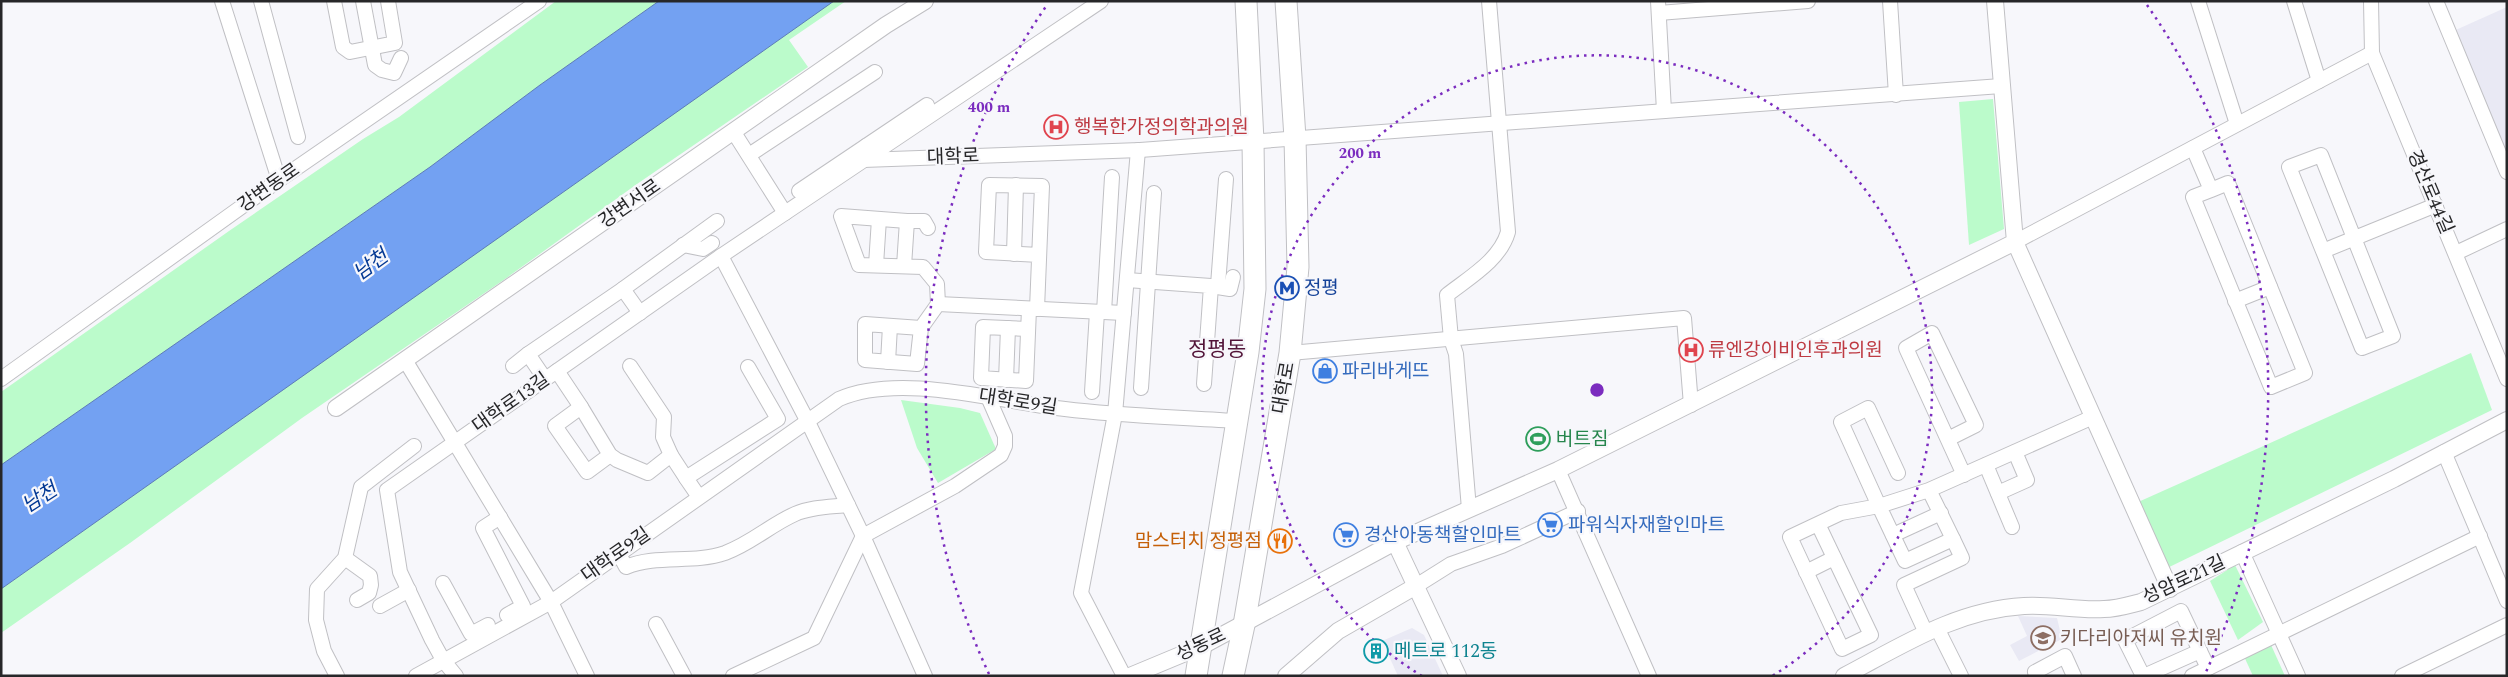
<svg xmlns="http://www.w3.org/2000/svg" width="2508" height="677" font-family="Spectral,'Noto Sans KR',serif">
  <rect width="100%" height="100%" fill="#f7f7fb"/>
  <g fill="#e9e9f4">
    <polygon points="2507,7 2507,172 2449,33"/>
    <polygon points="2018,616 2057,618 2062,639 2019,661 2010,645 2027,636"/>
    <polygon points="1412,628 1424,635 1443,676 1398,676 1382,641"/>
  </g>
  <g fill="#bbfbcb">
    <polygon points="556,1 659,1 540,85 430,167 1,465 1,392 229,231 363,139 399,117"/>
    <polygon points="833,1 846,1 789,40 808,67 637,184 505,279 302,418 130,543 1,633 1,589"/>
    <polygon points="1993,99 2004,229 1969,245 1959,102"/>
    <polygon points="2471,353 2492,410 2157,573 2127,507"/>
    <polygon points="901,400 960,408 980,413 996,449 938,483 917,448"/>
    <polygon points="2235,565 2263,622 2238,640 2210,581"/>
    <polygon points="2267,636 2285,676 2253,676 2242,652"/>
  </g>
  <polygon fill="#73a1f2" stroke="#5c7cb6" points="659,1 834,1 1,589 1,465 430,167 540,85"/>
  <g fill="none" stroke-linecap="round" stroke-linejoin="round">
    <g stroke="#c0c0c4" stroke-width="16">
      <g id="minor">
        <polyline points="222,1 279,180"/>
        <polyline points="261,1 298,137"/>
        <polyline points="334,1 343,47 350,52 395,43 388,1"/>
        <polyline points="363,1 375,65 382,70 394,73 401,58"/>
        <polyline points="1658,1 1664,111"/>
        <polyline points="1890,1 1896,95"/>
        <polyline points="2198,1 2237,124"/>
        <polyline points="2294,1 2319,81"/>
        <polyline points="2371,1 2372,53 2507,379"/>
        <polyline points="2436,1 2507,172"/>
        <polyline points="1659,13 1808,1"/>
        <polyline points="733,131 785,213"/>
        <polyline points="866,146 927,105"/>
        <polyline points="2193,148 2211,190 2193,197 2271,387 2305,373 2228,183 2211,190"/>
        <polyline points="749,155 875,72"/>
        <polyline points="863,160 1140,150 2001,86"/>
        <polyline points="799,191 866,146 872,155"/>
        <polyline points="907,221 924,221 928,228"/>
        <polyline points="2015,242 2372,53"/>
        <polyline points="683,245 703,249 712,243"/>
        <polyline points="2323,251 2362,348 2393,336 2321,155 2289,167 2323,251 2436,205"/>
        <polyline points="2456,253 2507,229"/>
        <polyline points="1014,254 1016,185"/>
        <polyline points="721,256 808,422 863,536 925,676"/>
        <polyline points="876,265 879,219"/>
        <polyline points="904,266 907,221 841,216 859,265 923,267 937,284 938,304 921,328 917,364 865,360 865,324 921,328"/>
        <polyline points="1127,280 1211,286 1204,384"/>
        <polyline points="1211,286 1218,285 1226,179"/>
        <polyline points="1211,286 1230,289 1233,277"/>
        <polyline points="2235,301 2270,287"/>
        <polyline points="938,304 1124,313"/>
        <polyline points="1037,309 1042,186 989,185 986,252 1039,255"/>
        <polyline points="1104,312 1112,177"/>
        <polyline points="640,313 623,289 717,221"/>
        <polyline points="1028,329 983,327 981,378 1026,381 1029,309"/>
        <polyline points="1290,353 1684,318 1691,405"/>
        <polyline points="405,360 551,602 587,676"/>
        <polyline points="888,362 890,326"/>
        <polyline points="513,366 528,354"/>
        <polyline points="630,366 664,417 663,437 671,455"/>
        <polyline points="557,371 581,407"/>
        <polyline points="1,379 279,180 539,1"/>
        <polyline points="545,379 528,354 623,289"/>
        <polyline points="1006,380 1008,328"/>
        <polyline points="1141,388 1154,193"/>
        <polyline points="1092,392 1097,312"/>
        <polyline points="1948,439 1976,425 1932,333 1906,348 1964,475"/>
        <polyline points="2444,452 2507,601"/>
        <polyline points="610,455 581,407 555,426 587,472 610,455 617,460 648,473 671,455 686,478"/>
        <polyline points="1986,465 2012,527"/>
        <polyline points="1558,470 1649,676"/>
        <polyline points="1929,490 1953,539 1905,561 1879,506 1929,490 2093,417"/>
        <polyline points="1998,493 2027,480 2015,452"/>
        <polyline points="699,497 686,478 778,419 748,367"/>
        <path d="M1469 509 1456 354 1451 339 1447 295C1470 277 1500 260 1508 232L1489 1"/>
        <polyline points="500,517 483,528 523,606 507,615"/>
        <polyline points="1818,524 1871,635 1842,649 1790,537 1841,513 1879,506 1841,422 1868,408 1898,473"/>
        <polyline points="1893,535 1941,513"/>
        <polyline points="2242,552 2298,676"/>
        <path d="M619 554 626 567C657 554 693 564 725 553 752 543 770 525 795 514 811 507 830 507 848 505"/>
        <polyline points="345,558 370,576 371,585 369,593 357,600"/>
        <polyline points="1806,572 1834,558"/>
        <polyline points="443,583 471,634 488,625"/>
        <polyline points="1416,586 1451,564 1502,546 1578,511"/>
        <polyline points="380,606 409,590"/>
        <polyline points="656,624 684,676"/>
        <polyline points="1937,628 1961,676"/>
        <polyline points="1926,633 1904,585 1962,558 1953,539"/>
        <polyline points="337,676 324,651 316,620 317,589 345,558 361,487 414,446"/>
        <path d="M416 676 551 602 839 399C900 372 1000 402 1065 409 1122 416 1179 417 1236 421"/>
        <polyline points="456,676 443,660 432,640 400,572 387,490 721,256 1101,1"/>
        <polyline points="733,676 814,638 863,536 955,486 1001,455 1005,446 1005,436 988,397"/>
        <polyline points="1124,676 1081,593 1115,414 1138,150"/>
        <polyline points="2036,676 2035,672 2065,656 2074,676"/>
        <polyline points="2143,676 2125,640 2181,611 2208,668"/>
        <polyline points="2144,676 2200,651"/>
        <polyline points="2192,676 2480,536"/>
        <polyline points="2402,676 2507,625"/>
      </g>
    </g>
    <g stroke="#c0c0c4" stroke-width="18">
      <g id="tertiary">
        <polyline points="2015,242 2170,589"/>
        <polyline points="336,408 886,25 925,1"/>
        <polyline points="1395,542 1458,676"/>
        <polyline points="1130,676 1202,646 1395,542 1558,470 2015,242 1995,1"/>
        <polyline points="1286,676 1338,631 1416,586"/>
        <path d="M1844 676C1903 645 1956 610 2024 606 2051 604 2077 611 2104 609 2117 609 2129 605 2141 602L2394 479 2507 420"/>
      </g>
    </g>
    <g stroke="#c0c0c4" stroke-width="23">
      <g id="primary">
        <polyline points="1196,676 1248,352 1255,289 1253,141 1246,1"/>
        <polyline points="1233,676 1244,625 1290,353 1298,267 1295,138 1286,1"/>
      </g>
    </g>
    <use href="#minor" stroke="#fff" stroke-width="14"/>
    <use href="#tertiary" stroke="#fff" stroke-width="16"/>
    <use href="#primary" stroke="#fff" stroke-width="21"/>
  </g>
  <g fill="none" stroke="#7b2cbf" stroke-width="2.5" stroke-dasharray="2.5 5">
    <path d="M1422 676A335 335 0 1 1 1772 676"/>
    <path d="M989 674A671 671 0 0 1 1047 5M2147 5A671 671 0 0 1 2205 674"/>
  </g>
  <defs>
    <g id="hospital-ring" transform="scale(1.25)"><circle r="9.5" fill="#f7f7fb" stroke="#e0444e" stroke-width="1.5"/><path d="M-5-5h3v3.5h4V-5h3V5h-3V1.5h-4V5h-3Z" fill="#e0444e"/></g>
    <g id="metro-ring" transform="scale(1.25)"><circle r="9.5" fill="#f7f7fb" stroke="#1a4fb4" stroke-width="1.5"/><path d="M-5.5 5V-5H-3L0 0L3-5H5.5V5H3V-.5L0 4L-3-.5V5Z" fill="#1a4fb4"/></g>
    <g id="shop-ring" transform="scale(1.25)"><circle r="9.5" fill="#f7f7fb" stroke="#3f7fe0" stroke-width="1.5"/><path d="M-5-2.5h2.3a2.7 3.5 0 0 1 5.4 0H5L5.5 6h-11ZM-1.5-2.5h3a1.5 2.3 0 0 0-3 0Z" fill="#3f7fe0"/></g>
    <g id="stadium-ring" transform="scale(1.25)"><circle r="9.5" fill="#f7f7fb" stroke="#2e9e5b" stroke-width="1.5"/><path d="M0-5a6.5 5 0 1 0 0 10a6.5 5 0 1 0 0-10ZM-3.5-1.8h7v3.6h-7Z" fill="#2e9e5b"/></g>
    <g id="supermarket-ring" transform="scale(1.25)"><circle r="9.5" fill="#f7f7fb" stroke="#3f7fe0" stroke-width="1.5"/><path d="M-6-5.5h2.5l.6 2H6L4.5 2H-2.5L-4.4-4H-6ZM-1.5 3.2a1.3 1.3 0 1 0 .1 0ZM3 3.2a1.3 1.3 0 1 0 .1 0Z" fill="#3f7fe0"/></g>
    <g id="restaurant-ring" transform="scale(1.25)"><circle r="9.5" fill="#f7f7fb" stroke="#e8710a" stroke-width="1.5"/><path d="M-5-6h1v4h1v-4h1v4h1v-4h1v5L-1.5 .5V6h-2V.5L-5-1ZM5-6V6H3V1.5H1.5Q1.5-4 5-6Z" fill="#e8710a"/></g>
    <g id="school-ring" transform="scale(1.25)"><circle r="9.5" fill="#f7f7fb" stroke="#8d6e63" stroke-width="1.5"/><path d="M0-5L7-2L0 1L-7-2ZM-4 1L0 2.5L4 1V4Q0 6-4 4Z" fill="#8d6e63"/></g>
    <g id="building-ring" transform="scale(1.25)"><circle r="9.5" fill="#f7f7fb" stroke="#0f9aa8" stroke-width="1.5"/><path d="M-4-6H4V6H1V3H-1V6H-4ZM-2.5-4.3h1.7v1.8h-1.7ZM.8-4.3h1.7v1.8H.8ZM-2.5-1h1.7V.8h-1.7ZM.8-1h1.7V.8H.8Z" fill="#0f9aa8"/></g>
  </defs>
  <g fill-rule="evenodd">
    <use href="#hospital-ring" x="1056" y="127"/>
    <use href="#metro-ring" x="1287" y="288"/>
    <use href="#hospital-ring" x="1691" y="350"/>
    <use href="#shop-ring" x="1325" y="371"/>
    <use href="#stadium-ring" x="1538" y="439"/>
    <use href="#supermarket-ring" x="1550" y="525"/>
    <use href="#supermarket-ring" x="1346" y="535"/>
    <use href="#restaurant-ring" x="1280" y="541"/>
    <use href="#school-ring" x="2043" y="638"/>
    <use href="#building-ring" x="1376" y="651"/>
  </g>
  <g text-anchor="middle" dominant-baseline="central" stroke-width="4.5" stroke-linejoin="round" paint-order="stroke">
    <g font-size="19" fill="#be3a42" stroke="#f7f7fb" text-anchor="start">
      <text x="1074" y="127">행복한가정의학과의원</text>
      <text x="1708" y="350">류엔강이비인후과의원</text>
    </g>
    <g font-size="19" fill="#272729" stroke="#f7f7fb">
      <text transform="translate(953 157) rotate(-2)">대학로</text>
      <text transform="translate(269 188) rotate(-35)">강변동로</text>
      <text transform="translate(2430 192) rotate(67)">경산로44길</text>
      <text transform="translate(630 204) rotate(-35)">강변서로</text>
      <text transform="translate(1284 388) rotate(-80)">대학로</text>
      <text transform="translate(1018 402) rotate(9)">대학로9길</text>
      <text transform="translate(511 403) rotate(-35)">대학로13길</text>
      <text transform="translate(616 555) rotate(-35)">대학로9길</text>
      <text transform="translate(2184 580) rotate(-25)">성암로21길</text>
      <text transform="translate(1201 645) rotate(-25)">성동로</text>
    </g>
    <g font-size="19" fill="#164399" stroke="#f7f7fb" text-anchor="start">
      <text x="1304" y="288">정평</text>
    </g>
    <g font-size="19" fill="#366cbe" stroke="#f7f7fb" text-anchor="start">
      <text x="1342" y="371">파리바게뜨</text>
      <text x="1568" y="525">파워식자재할인마트</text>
      <text x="1364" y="535">경산아동책할인마트</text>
    </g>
    <g font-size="19" fill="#27864d" stroke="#f7f7fb" text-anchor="start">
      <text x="1556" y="439">버트짐</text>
    </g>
    <g font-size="19" fill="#c56008" stroke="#f7f7fb" text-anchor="end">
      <text x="1262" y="541">맘스터치 정평점</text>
    </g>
    <g font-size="19" fill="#785e54" stroke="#f7f7fb" text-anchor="start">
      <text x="2060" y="638">키다리아저씨 유치원</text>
    </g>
    <g font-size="19" fill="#0d838f" stroke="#f7f7fb" text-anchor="start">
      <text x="1394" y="651">메트로 112동</text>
    </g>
    <g font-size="20" font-style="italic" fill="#033893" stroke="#f7f7fb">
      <text transform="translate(371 265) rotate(-36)">남천</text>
      <text transform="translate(40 498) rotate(-33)">남천</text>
    </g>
    <g font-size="21" fill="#521438" stroke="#f7f7fb">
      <text x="1217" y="350">정평동</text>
    </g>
  </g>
  <circle cx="1597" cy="390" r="8" fill="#7b2cbf" stroke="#f7f7fb" stroke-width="2.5"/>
  <g font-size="15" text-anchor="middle" font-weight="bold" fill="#7b2cbf" stroke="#f7f7fb" stroke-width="4.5" stroke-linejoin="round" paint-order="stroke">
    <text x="989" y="112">400 m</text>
    <text x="1360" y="158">200 m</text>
  </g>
  <rect width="2508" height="677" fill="none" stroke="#272729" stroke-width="5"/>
</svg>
